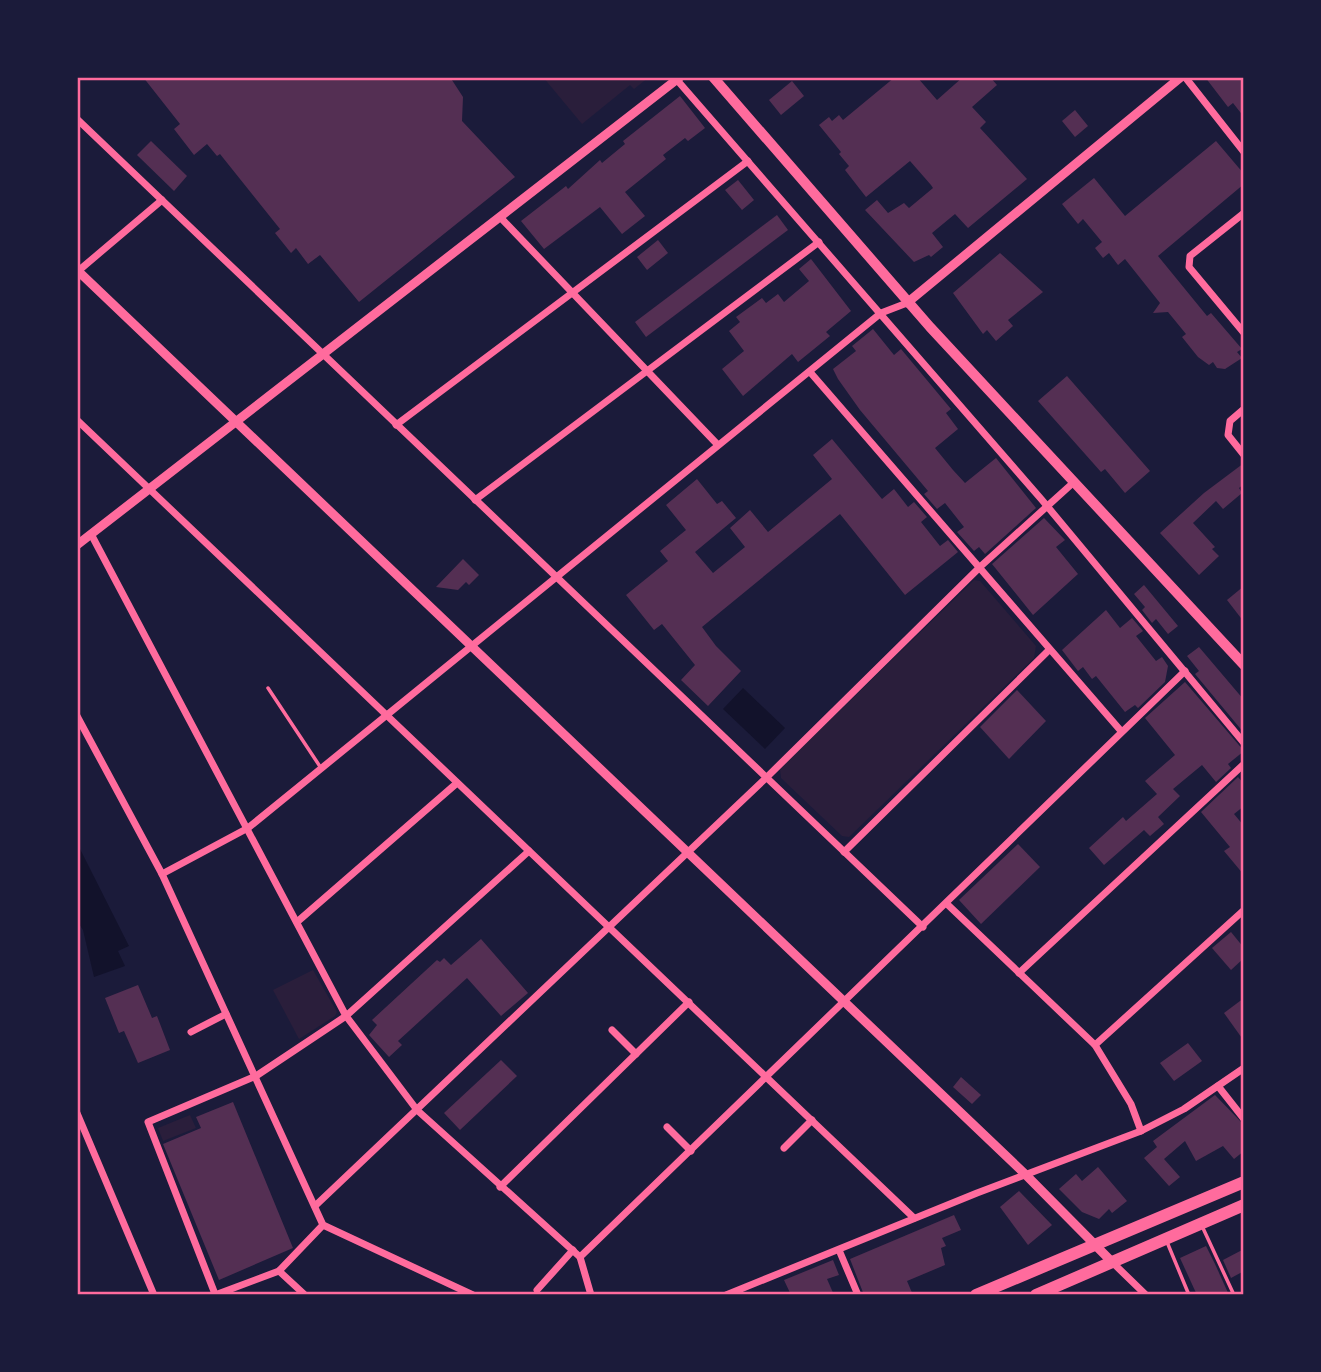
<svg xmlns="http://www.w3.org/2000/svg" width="1321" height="1372" font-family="Signika,sans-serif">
  <rect width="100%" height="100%" fill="#1b1b3a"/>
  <g fill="#2a1e3b">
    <polygon points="543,77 649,77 634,89 630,85 582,124"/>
    <polygon points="974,580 980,581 1036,646 1034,658 849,837 842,836 781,778 780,769"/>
    <polygon points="313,970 337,1012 335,1016 299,1039 273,990"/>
    <polygon points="190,1115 196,1128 163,1141 158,1128"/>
  </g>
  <g fill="#12122b">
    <polygon points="743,688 785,728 765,749 723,709"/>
    <polygon points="77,843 129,946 118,951 125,966 94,977 83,930 77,921"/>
  </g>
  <g fill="#542f53">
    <polygon points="143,77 450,77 463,97 462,121 515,177 359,302 320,255 308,264 296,248 291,253 275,233 280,229 220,154 217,156 207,144 194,155 174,129 180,124"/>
    <polygon points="895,77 917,77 937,100 963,77 990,77 997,85 972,107 986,122 980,128 1027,179 968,228 955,214 932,233 943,247 931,257 929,255 914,262 865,210 877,200 888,213 904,203 909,208 933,188 931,185 910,161 866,197 845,170 849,166 839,154 841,152 819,125 829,117 832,121 839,115 843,120"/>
    <polygon points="1205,77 1244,77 1244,117 1233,103 1228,107"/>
    <polygon points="792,81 804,96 781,115 769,100"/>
    <polygon points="680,96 705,128 688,141 685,138 663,155 666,159 625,192 645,216 622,234 600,207 544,249 521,221 566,186 568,189 600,160 602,163 625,144 623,141"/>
    <polygon points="1075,110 1088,126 1075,137 1062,121"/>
    <polygon points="151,141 187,176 174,191 137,155"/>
    <polygon points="1216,141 1244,174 1244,184 1158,256 1207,316 1211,313 1242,349 1237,352 1242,358 1225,369 1217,368 1213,362 1209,365 1198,357 1182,337 1186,334 1168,312 1153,313 1160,303 1125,259 1118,265 1109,253 1103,258 1095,248 1102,242 1083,219 1078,224 1062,204 1094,178 1125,216"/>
    <polygon points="738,180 754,200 742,210 725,190"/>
    <polygon points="777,215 788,230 646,337 635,322"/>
    <polygon points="658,240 668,253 647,270 637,257"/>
    <polygon points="1000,253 1043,292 1008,320 1013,326 996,341 987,330 983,334 953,293"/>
    <polygon points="811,259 851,311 826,332 830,336 798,362 792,354 743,396 722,369 744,351 729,331 740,322 736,317 762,298 766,303 778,294 784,302 809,281 799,269"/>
    <polygon points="873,329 894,355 901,349 951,409 946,413 958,429 935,448 953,470 965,483 996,458 1036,508 985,554 979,547 974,551 957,532 964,527 945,503 937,509 924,494 928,491 860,410 838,379 833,369 856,351 852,346"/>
    <polygon points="1067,376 1150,471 1125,493 1105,469 1101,472 1038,401"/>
    <polygon points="832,439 882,499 894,489 908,507 914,502 927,517 921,522 940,546 948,540 958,552 905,595 840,514 702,627 716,646 741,671 708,706 681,680 695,665 662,624 654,630 626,595 668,561 660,551 686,530 666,505 697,479 717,504 722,501 736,518 695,552 713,573 745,547 730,528 750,510 768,532 832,479 813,455"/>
    <polygon points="1244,463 1244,484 1239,488 1242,493 1223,509 1216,501 1193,523 1215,547 1212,549 1219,556 1199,575 1160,533 1204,493"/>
    <polygon points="1044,518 1065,540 1056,547 1078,574 1033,615 992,564"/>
    <polygon points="463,559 479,575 469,585 466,582 458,590 436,587"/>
    <polygon points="1144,585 1178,626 1168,634 1156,619 1152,623 1142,610 1145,607 1134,594"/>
    <polygon points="1244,586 1244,622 1227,600"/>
    <polygon points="1106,610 1120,628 1132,618 1143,631 1136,636 1156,661 1162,657 1168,666 1165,682 1138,708 1135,705 1125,712 1096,676 1092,679 1083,667 1078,671 1062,650"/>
    <polygon points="1199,647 1244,700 1244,733 1195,674 1199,671 1187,656"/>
    <polygon points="1185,682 1244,751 1228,764 1231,768 1216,782 1202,765 1173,789 1180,796 1158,817 1164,824 1150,836 1144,830 1104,865 1089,848 1123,817 1126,821 1157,794 1145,781 1175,755 1145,718"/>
    <polygon points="1017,690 1046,721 1009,759 980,727"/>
    <polygon points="1238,777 1244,784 1244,806 1234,814 1244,826 1244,875 1224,851 1230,847 1201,812"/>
    <polygon points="1018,844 1040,867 981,924 959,900"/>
    <polygon points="1231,932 1244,948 1244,958 1231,970 1212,948"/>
    <polygon points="481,939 528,993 501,1016 467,978 398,1041 402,1045 389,1057 369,1035 377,1025 372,1020 437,960 440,962 444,958 451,965"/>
    <polygon points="138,985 152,1018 157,1016 170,1050 138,1063 124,1031 119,1033 105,998"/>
    <polygon points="1244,998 1244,1041 1224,1013"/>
    <polygon points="1188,1043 1202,1061 1174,1081 1160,1063"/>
    <polygon points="501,1060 517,1076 460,1130 444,1113"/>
    <polygon points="961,1077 981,1095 972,1104 953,1087"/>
    <polygon points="1215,1095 1244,1125 1244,1151 1234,1159 1223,1146 1196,1161 1185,1141 1164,1159 1180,1177 1169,1186 1144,1158 1157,1147 1153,1141"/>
    <polygon points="233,1102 293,1248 219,1280 163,1144 201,1128 196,1117"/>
    <polygon points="1098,1167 1127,1201 1112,1213 1109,1209 1099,1219 1082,1212 1059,1189 1076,1174 1082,1181"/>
    <polygon points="1019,1191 1052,1225 1028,1245 1000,1207"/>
    <polygon points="954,1215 961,1230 942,1238 946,1246 941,1248 945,1265 907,1281 913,1295 864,1295 850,1259"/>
    <polygon points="1206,1246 1215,1264 1229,1295 1197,1295 1180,1258"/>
    <polygon points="1244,1249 1244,1271 1231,1278 1223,1260"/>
    <polygon points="833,1260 839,1275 827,1279 834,1295 791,1295 784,1280"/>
  </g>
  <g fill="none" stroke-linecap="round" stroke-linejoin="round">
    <g stroke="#ff6b9d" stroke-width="3.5">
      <polyline points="268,688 321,768"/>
      <polyline points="1202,1226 1234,1295"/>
      <polyline points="1167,1242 1189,1295"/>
    </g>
    <g stroke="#ff6b9d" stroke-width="7">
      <polyline points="1185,77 1244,152"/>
      <polyline points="677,80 1042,500 1244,743"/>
      <polyline points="77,119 923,927"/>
      <polyline points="1244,213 1190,256 1189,267 1244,333"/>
      <polyline points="500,217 717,444"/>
      <polyline points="77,272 162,200"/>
      <polyline points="810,372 1121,731"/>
      <polyline points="1244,409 1230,421 1228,435 1244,455"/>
      <polyline points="77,420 914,1218"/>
      <polyline points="396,425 748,161"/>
      <polyline points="475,500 819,242"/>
      <polyline points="91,534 346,1016 417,1110 580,1257 591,1295"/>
      <polyline points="77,716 162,874 323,1225 473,1295"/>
      <polyline points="844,852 1049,650"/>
      <polyline points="162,874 248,828 881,313 907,303"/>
      <polyline points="947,904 1095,1045 1131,1104 1141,1131"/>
      <polyline points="297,922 457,783"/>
      <polyline points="1019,973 1244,764"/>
      <polyline points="612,1030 636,1054"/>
      <polyline points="191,1032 226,1014"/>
      <polyline points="1095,1045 1244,910"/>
      <polyline points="1218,1086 1244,1119"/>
      <polyline points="77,1113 154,1295"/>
      <polyline points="667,1127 691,1151"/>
      <polyline points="784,1148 812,1120"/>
      <polyline points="500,1187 689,1002"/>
      <polyline points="315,1206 766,778 981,566 1074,482"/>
      <polyline points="839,1250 858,1295"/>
      <polyline points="580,1257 1185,671"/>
      <polyline points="1112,1262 1146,1295"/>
      <polyline points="279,1271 305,1295"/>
      <polyline points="537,1290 573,1250"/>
      <polyline points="215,1294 148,1122 256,1076 346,1016 529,851"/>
      <polyline points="215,1295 279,1271 323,1225"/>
      <polyline points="726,1295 977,1193 1141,1131 1184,1109 1244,1068"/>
    </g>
    <g stroke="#ff6b9d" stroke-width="9">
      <polyline points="77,270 1025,1174 1112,1262"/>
      <polyline points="907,303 1181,77"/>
      <polyline points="77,545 680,77"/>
    </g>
    <polyline stroke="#ff6b9d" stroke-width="10" points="713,77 930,327 1244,665"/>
    <g stroke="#ff6b9d" stroke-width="12">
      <polyline points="976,1295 1244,1182"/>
      <polyline points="1036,1295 1244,1205"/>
    </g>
  </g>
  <rect width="1321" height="1372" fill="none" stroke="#1b1b3a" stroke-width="158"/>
  <rect x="79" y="79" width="1163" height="1214" fill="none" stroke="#ff6b9d" stroke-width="2.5"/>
</svg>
